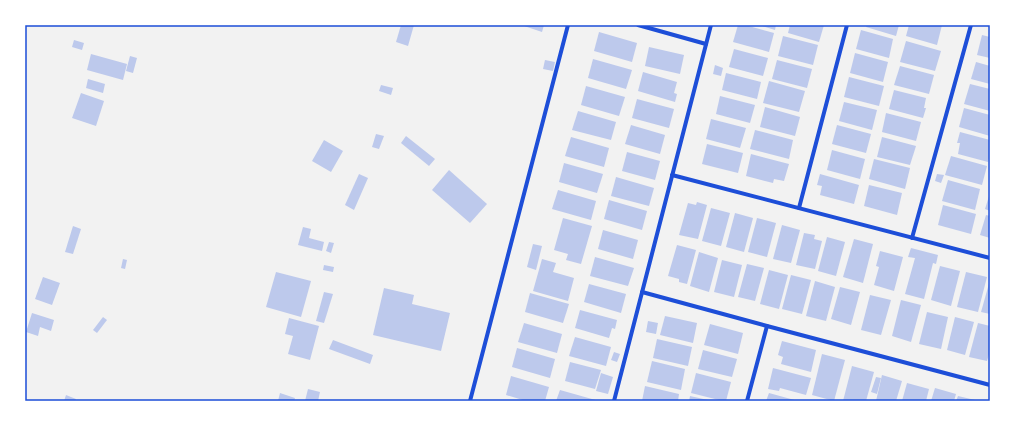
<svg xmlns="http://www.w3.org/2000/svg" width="1015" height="426" font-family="Quicksand,sans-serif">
  <rect width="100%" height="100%" fill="#f2f2f2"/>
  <g fill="#bdc9ec">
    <polygon points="401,25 414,25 408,46 396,42"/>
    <polygon points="521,25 544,25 542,32"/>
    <polygon points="738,25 745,25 774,33 769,52 733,42"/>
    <polygon points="759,25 776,25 775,30"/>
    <polygon points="790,25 824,25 819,42 788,33"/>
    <polygon points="867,25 899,25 896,36 866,27"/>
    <polygon points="909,25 942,25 937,45 906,36"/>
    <polygon points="861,30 893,39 889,58 856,49"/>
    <polygon points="599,32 637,43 632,62 594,51"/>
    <polygon points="982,35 990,37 990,58 977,55"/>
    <polygon points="783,36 818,45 813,65 778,56"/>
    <polygon points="74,40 84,43 82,50 72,47"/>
    <polygon points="906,41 941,51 935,71 900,62"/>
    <polygon points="649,47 684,55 680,74 645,66"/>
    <polygon points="734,49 768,58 763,76 729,67"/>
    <polygon points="855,53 888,62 883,82 850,73"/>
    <polygon points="91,54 127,64 123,80 87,70"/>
    <polygon points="130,56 137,58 133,73 126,71"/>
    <polygon points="593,59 632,70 626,89 588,78"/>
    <polygon points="545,60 555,62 553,71 543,69"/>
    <polygon points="777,60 812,69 807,88 772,79"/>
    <polygon points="976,62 990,66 990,84 971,79"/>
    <polygon points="715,65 723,68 721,76 713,74"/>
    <polygon points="900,66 934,75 929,94 894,85"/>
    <polygon points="643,72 677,82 674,93 677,94 675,102 638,91"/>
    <polygon points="726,73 761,82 757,99 722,90"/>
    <polygon points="849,77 884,86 879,106 844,97"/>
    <polygon points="88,79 105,84 103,93 86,88"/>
    <polygon points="769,81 805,91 799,112 763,103"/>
    <polygon points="970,84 990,89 990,111 964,104"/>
    <polygon points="381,85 393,88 391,95 379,91"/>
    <polygon points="586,86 625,97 619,116 581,105"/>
    <polygon points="894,90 926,98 924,108 926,108 923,118 889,109"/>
    <polygon points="81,93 104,101 96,126 72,118"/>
    <polygon points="720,96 755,105 750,123 716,114"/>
    <polygon points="637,99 674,109 669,128 632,118"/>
    <polygon points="844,102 877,110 872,130 839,121"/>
    <polygon points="765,107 800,117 795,136 760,127"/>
    <polygon points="964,108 990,115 990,136 959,127"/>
    <polygon points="578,111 616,122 611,140 572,130"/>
    <polygon points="886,113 921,122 916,141 882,132"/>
    <polygon points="711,119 746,128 740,148 706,139"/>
    <polygon points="631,125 665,135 660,154 625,144"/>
    <polygon points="837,125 871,134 866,153 832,144"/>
    <polygon points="755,130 793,140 789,159 750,149"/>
    <polygon points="960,132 990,140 990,155 988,162 958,154 960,143 957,143"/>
    <polygon points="376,134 384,136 379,149 372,147"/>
    <polygon points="406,136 435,159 429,166 401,143"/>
    <polygon points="571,137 609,148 604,167 565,156"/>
    <polygon points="882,137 916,146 910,165 877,157"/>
    <polygon points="324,140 343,151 331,172 312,161"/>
    <polygon points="707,144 743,153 738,173 702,164"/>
    <polygon points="832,150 865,159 860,179 827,170"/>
    <polygon points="627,152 660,161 655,180 622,171"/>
    <polygon points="751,154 789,164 784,181 774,179 773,183 746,176"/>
    <polygon points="951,156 987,166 982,185 945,175"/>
    <polygon points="874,159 910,168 905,189 869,179"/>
    <polygon points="564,163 603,174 597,193 559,182"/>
    <polygon points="449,170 487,204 470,223 432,190"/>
    <polygon points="359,174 368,178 354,210 345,205"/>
    <polygon points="820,174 859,185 854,204 820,195 822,186 817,185"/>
    <polygon points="937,174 944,175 941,183 935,181"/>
    <polygon points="616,177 654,188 649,206 611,196"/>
    <polygon points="948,180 980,189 975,210 942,201"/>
    <polygon points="869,185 902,193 897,215 864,206"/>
    <polygon points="558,190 596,201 591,220 552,209"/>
    <polygon points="990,193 990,211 985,209"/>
    <polygon points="609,200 647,211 642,230 604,219"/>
    <polygon points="697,202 707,205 698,239 679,235 688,203 696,205"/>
    <polygon points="943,205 976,214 971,234 938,225"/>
    <polygon points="711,208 730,213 721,246 702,241"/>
    <polygon points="735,213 753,218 744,252 726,247"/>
    <polygon points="986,215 990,216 990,238 980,235"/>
    <polygon points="563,218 592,226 581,264 566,260 568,254 554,250"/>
    <polygon points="757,218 776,223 767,257 748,252"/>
    <polygon points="782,225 800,230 791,263 773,259"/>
    <polygon points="73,226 81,229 73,254 65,252"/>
    <polygon points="303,227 311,229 309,238 324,242 322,251 298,245"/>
    <polygon points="603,230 638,240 633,259 598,249"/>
    <polygon points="804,233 815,235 814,239 822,241 815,269 796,265"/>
    <polygon points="827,237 845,242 836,276 818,271"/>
    <polygon points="854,239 873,244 863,283 843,277"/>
    <polygon points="329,242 334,243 331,253 326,251"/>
    <polygon points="533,244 542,246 536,270 527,267"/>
    <polygon points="677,245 696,250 687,284 679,282 679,279 668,276"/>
    <polygon points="911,248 938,255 936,264 933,263 924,299 905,294 915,258 908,257"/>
    <polygon points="880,251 903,257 894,291 874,285 879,267 876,266"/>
    <polygon points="699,252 718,258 709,292 690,286"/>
    <polygon points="595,257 634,268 628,286 590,276"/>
    <polygon points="123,259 127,260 125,269 121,268"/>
    <polygon points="542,259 556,263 553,272 574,278 568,301 533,291"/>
    <polygon points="722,260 742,265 734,297 714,292"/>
    <polygon points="747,264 764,268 755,301 738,297"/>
    <polygon points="324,265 334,267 333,272 323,270"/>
    <polygon points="940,266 960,271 951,306 931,300"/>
    <polygon points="769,270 788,275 779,309 760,304"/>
    <polygon points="276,272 311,281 301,317 266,307"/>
    <polygon points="966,272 987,277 978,312 957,307"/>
    <polygon points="791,275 811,280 802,314 782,309"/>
    <polygon points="43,277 60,283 52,305 35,299"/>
    <polygon points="990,280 990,314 981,312"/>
    <polygon points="815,281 835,287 826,321 806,316"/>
    <polygon points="589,284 626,294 621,313 584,302"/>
    <polygon points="840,287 860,292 851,325 831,319"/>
    <polygon points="384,288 414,295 412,304 450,313 441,351 373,335"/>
    <polygon points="324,292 333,294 324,323 316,321"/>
    <polygon points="530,293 569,304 563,323 525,312"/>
    <polygon points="870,295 891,300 881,335 861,330"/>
    <polygon points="901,300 921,305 911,342 892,336"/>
    <polygon points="580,310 617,320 615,329 612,328 609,338 575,328"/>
    <polygon points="927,312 948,317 941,349 919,344"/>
    <polygon points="32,313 54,320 51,331 40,327 38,336 26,332"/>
    <polygon points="665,316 697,323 693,343 660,335"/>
    <polygon points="103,317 107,320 97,333 93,330"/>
    <polygon points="955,317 974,322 965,355 947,350"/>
    <polygon points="289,318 319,326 310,360 288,354 293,336 285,334"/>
    <polygon points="648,321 658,323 656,334 646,332"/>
    <polygon points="524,323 562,334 557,353 518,342"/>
    <polygon points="978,323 990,326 990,351 987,361 969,357"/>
    <polygon points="710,324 743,333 738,354 704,345"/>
    <polygon points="575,337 611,347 606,366 569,356"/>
    <polygon points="657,339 692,347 688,366 653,358"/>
    <polygon points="333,340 373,355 370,364 329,349"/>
    <polygon points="782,341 816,350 811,372 781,364 783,357 778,355"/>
    <polygon points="517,348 555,359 550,378 512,367"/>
    <polygon points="703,350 737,359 732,377 698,369"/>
    <polygon points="614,352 620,354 617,362 611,360"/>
    <polygon points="822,354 845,360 834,401 812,395"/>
    <polygon points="652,361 685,369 681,390 647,382"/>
    <polygon points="570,362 601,370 595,389 565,381"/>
    <polygon points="852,366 874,372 866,401 843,401"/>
    <polygon points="773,368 811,378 806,395 780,388 779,391 768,389"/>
    <polygon points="601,373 613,377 608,394 596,391"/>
    <polygon points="696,373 731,382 726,401 723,401 691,393"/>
    <polygon points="882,375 902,381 896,401 876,401"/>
    <polygon points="511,376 549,387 545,401 526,401 506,395"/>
    <polygon points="876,377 881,378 877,394 871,392"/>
    <polygon points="907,383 929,389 926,401 902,401"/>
    <polygon points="645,386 679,394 678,401 642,401"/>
    <polygon points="935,388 956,394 954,401 931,401"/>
    <polygon points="308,389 320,392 318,401 305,401"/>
    <polygon points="560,390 599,401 556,401"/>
    <polygon points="280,393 295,398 294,401 278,401"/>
    <polygon points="769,393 798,401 766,401"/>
    <polygon points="66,395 76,399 75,401 64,401"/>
    <polygon points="690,396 708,400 708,401 689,401"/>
    <polygon points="958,396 975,400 975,401 956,401"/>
  </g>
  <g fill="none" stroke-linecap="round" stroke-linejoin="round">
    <g stroke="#1d4ed8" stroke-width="4">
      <polyline points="638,25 706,44"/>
      <polyline points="672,175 990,258"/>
      <polyline points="799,208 847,25"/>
      <polyline points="912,238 971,25"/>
      <polyline points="642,292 767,326 990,385"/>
      <polyline points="470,401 568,25"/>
      <polyline points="614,401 711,25"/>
      <polyline points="747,401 767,326"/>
    </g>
  </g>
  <rect width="1015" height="426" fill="none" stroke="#ffffff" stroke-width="52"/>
  <rect x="26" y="26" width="963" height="374" fill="none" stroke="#1d4ed8" stroke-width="1.5"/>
</svg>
